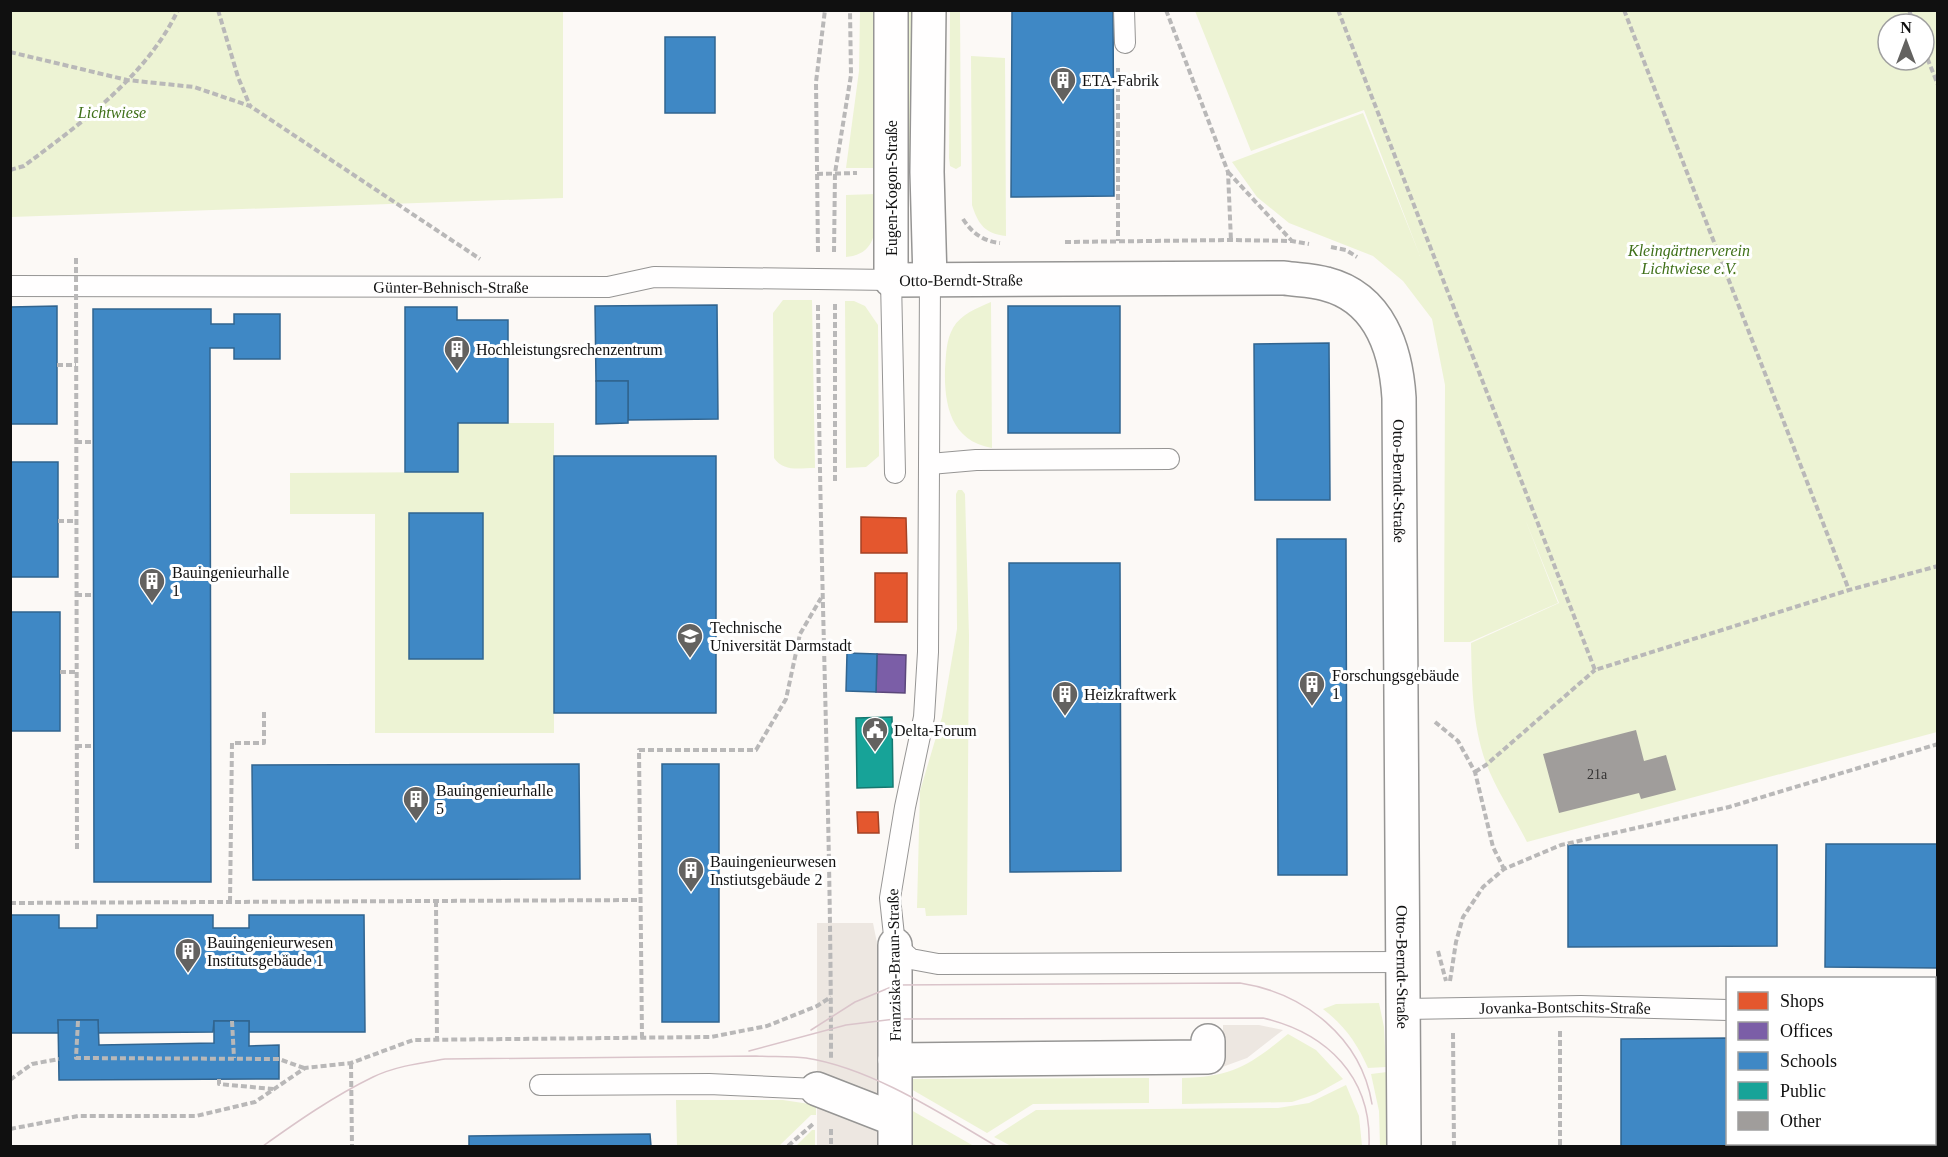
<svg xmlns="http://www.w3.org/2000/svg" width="1948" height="1157" font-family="'Times New Roman',serif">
  <rect width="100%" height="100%" fill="#fcf9f6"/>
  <g fill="#edf3d4" fill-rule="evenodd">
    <polygon points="10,11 563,11 563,198 11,217"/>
    <polygon points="860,11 874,11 875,168 846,168 859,71"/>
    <polygon points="905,11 915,11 916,167 906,167"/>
    <polygon points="950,11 960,11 961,157 961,166 956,169 950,166 949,158"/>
    <path d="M1195 11H1937V732L1527 842C1514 816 1496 790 1486 763 1472 724 1472 684 1471 643L1559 603 1525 519 1558 603 1470 642H1444L1445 385 1432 319 1403 281 1373 256 1289 223 1257 197 1232 162 1363 113 1420 256 1364 110 1251 151ZM1888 24H1924V60H1888Z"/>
    <path d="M971 56 1005 58 1006 236C985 234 978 224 972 205Z"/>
    <path d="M876 194C876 221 881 254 846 257V195Z"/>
    <path d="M783 300H812L815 468C798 468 784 472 774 458L773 313Z"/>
    <polygon points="845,301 854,301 865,306 878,325 879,456 866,467 846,468"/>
    <path d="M991 302 992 448C951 441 944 405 945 369 946 355 946 340 953 328 961 314 977 308 991 302Z"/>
    <polygon points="458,423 554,423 554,733 375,733 375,514 290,514 290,473 457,472"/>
    <polygon points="958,490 962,490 965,494 969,636 967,915 926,916 925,908 917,908 920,791 942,717 957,629 956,494"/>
    <path d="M1379 1003 1384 1027 1386 1067 1368 1068C1357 1043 1344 1025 1323 1009L1336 1004Z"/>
    <path d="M1288 1034 1316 1050 1343 1079 1316 1094 1292 1102 1182 1104V1078C1232 1077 1250 1065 1288 1034Z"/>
    <polygon points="1387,1072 1387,1146 1380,1146 1379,1111 1371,1074"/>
    <polygon points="1149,1078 1149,1103 1033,1104 987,1133 911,1089 911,1079"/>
    <polygon points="1346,1085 1359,1116 1362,1146 1011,1146 994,1137 1036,1110 1278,1108 1309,1103"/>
    <polygon points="676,1100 783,1100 816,1105 816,1115 811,1115 779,1146 677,1146"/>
    <polygon points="911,1110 972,1145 911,1146"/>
    <polygon points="812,1130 815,1130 815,1146 796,1146"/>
  </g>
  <polygon fill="#ede7e1" points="817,923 873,923 877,943 910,1043 1223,1041 1223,1025 1259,1025 1283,1030 1247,1058 1214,1070 911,1073 911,1146 817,1146"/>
  <g fill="#e4572e" stroke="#a44225" stroke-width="1.5">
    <polygon points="861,517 906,518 907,553 861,553"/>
    <rect x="875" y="573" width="32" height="49"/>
    <polygon points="857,812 878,812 879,833 858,833"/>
  </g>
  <polygon fill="#7b5ea7" stroke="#5b477a" stroke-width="1.5" points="877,654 906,655 905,693 876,692"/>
  <g fill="#3f88c5" stroke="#31648f" stroke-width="1.5">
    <polygon points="1012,10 1113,10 1114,196 1011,197"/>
    <rect x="665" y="37" width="50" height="76"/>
    <polygon points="717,305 718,419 628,420 628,381 596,381 595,306"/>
    <polygon points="57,306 57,424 10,424 10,307"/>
    <rect x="1008" y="306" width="112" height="127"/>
    <polygon points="405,307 457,307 457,320 508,320 508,423 458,423 458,472 405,472"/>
    <polygon points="93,309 211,309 211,324 234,324 234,314 280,314 280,359 234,359 234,348 210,348 211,882 94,882"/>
    <polygon points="1329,343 1330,500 1255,500 1254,344"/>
    <polygon points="596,381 628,381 628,423 596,424"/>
    <rect x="554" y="456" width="162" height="257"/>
    <rect x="10" y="462" width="48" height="115"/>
    <rect x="409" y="513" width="74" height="146"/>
    <polygon points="1277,539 1346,539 1347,875 1278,875"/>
    <polygon points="1009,563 1120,563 1121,871 1010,872"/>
    <rect x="10" y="612" width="50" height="119"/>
    <polygon points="847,653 877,654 876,692 846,691"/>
    <polygon points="579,764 580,879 253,880 252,765"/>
    <rect x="662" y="764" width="57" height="258"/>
    <polygon points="1826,844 1938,844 1938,968 1825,967"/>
    <polygon points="1568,845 1777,845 1777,946 1568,947"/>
    <polygon points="10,915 59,915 59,928 97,928 97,915 213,915 213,928 249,928 249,915 364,915 365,1032 249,1032 249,1021 214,1021 213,1032 97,1033 98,1020 58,1020 59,1033 10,1033"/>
    <polygon points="58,1020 98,1020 99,1045 214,1043 214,1021 249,1021 249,1046 279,1045 279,1079 59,1080"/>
    <polygon points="1728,1038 1728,1144 1742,1144 1742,1146 1621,1146 1621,1039"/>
    <polygon points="1934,1042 1938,1042 1938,1146 1806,1146 1806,1144 1934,1144"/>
    <polygon points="650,1134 651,1146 469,1146 469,1136"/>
  </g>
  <polygon fill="#17a398" stroke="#15776f" stroke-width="1.5" points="892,717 893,787 857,788 856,718"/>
  <polygon fill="#a09d9b" points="1636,730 1644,761 1666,755 1676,790 1641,799 1639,793 1559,813 1543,754"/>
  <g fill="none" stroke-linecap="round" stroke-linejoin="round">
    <g stroke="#969594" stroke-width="22">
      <g id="lane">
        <polyline points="1124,10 1125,43"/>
        <polyline points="930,280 928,652 924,717 905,807 890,898 895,945 911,959 938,964 1404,962"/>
        <path id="s1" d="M10 286 608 287 654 277 891 280 895 473"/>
        <polyline points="930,464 976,460 1169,459"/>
        <path id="s2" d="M1405 1009 1581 1006 1728 1010"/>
        <polyline points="1934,1022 1938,1022"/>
        <polyline points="540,1085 709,1084 817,1089"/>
        <polyline points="1786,1144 1786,1146"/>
      </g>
    </g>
    <g stroke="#969594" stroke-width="36">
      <g id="street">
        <path id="s3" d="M891 10V280L1284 278C1298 280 1313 280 1326 284 1380 298 1396 350 1399 398L1404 1146"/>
        <polyline points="929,10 927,172 930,280"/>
        <polyline points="895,1060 1208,1057 1208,1041"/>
        <polyline points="817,1089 894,1119"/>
        <polyline points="895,1146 895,945"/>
      </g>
    </g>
    <g stroke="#b9b8b8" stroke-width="4" stroke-dasharray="6 3" stroke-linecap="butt">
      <polyline points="218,10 238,77 250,106"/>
      <polyline points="1166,10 1228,172 1231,241"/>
      <polyline points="1338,10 1595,670 1849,590 1938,566"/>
      <polyline points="1624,10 1849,590"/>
      <polyline points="1909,10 1914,24"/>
      <polyline points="1924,50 1938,85"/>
      <polyline points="10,52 127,80 194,87 250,106 480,259"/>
      <polyline points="1118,68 1118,241"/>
      <path d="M10 170 24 166C81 123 146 77 178 10"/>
      <polyline points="1228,172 1291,240"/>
      <polyline points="817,174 857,173"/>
      <path d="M963 219C972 233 983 241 1000 243"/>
      <polyline points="1065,242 1231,240 1292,241 1309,244"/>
      <polyline points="1331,247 1346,250 1357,257"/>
      <polyline points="818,252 816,82 825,10"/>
      <polyline points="834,252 835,173 851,75 850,10"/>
      <polyline points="835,304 835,481"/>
      <path d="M818 305C819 556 831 807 831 1059"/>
      <polyline points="57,365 76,365"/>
      <polyline points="76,442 93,442"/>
      <polyline points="58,521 76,521"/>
      <polyline points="76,595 93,595"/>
      <polyline points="60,672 76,672"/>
      <polyline points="1435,722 1458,741 1475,772 1493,847 1504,869"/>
      <polyline points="76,746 94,746"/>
      <polyline points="1475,772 1486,765 1595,670"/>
      <polyline points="436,901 437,1040"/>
      <polyline points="230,902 232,743 264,743 264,711"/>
      <polyline points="10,903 641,900"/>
      <polyline points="1438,951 1446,981"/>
      <polyline points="1450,981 1456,942 1463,917 1483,887 1504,869 1561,845 1729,807 1938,744"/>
      <polyline points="78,1021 76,1058 279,1059 304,1068"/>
      <polyline points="232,1021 234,1058"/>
      <polyline points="1560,1031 1560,1146"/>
      <polyline points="1453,1033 1454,1146"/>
      <polyline points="642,1038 639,750 756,750 786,699 800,634 821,598"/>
      <polyline points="351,1063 352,1146"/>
      <polyline points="219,1079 219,1084 273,1089"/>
      <polyline points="10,1080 32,1064 59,1059"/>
      <polyline points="10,1129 78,1116 196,1116 255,1102 305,1068 351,1063 413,1040 711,1037 767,1026 817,1006 831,997"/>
      <polyline points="831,1129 831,1146"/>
      <polyline points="788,1146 813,1124"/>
    </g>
    <use href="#lane" stroke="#fffefe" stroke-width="20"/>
    <use href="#street" stroke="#fffefe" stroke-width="33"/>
    <g stroke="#dac4ca" stroke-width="1.5">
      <path d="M811 1030 855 1002 896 985 1240 983C1304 993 1361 1037 1372 1104"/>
      <path d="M749 1051 846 1025 895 1019 1263 1018C1327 1033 1372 1077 1369 1146"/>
      <path d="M263 1146C298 1121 334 1096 373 1077 396 1066 421 1063 445 1059L756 1056C772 1057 790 1056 806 1058 871 1068 940 1113 996 1146"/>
    </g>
    <polyline stroke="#b9b8b8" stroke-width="4" stroke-dasharray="6 3" stroke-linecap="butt" points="76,258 77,850"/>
  </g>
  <defs>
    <g id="building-pin" transform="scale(1.35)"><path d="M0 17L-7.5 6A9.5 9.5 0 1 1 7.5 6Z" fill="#636260" stroke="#fff"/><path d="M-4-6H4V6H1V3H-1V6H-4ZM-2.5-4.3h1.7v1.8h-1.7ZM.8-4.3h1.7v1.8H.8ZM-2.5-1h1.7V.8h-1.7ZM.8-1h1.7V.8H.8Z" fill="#fff"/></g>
    <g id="university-pin" transform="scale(1.35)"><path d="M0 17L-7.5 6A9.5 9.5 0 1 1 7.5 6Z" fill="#636260" stroke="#fff"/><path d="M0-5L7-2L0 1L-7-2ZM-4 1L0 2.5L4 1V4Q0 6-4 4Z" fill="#fff"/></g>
    <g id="civic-pin" transform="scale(1.35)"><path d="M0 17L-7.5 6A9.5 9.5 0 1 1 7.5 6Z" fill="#636260" stroke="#fff"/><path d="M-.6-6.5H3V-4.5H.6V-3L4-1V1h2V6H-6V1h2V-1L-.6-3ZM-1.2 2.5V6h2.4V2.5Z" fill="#fff"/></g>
  </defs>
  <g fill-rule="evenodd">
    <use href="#building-pin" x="1063" y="80"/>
    <use href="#building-pin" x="457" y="349"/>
    <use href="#building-pin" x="152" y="581"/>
    <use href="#university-pin" x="690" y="636"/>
    <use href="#building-pin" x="1312" y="684"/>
    <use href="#building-pin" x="1065" y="694"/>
    <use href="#civic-pin" x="875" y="730"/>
    <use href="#building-pin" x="416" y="799"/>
    <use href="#building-pin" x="691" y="870"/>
    <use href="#building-pin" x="188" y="951"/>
  </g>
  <g text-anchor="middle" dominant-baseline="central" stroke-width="6" stroke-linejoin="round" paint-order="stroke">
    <g font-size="14" fill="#343333">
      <text x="1597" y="774">21a</text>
    </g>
    <g font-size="16" fill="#101010" stroke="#fff" text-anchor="start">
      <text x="1082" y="80">ETA-Fabrik</text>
      <text x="476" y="349">Hochleistungsrechenzentrum</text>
      <text x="172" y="572">Bauingenieurhalle<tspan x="172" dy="18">1</tspan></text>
      <text x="710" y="627">Technische<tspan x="710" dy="18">Universität Darmstadt</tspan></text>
      <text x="1332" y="675">Forschungsgebäude<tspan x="1332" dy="18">1</tspan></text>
      <text x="1084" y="694">Heizkraftwerk</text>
      <text x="894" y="730">Delta-Forum</text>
      <text x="436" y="790">Bauingenieurhalle<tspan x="436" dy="18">5</tspan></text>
      <text x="710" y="861">Bauingenieurwesen<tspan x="710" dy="18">Instiutsgebäude 2</tspan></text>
      <text x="207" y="942">Bauingenieurwesen<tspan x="207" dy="18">Institutsgebäude 1</tspan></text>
    </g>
    <g font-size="16" font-style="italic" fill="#3f7019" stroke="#fff">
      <text x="112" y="112">Lichtwiese</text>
      <text x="1689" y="250">Kleingärtnerverein<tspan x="1689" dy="18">Lichtwiese e.V.</tspan></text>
    </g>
    <g font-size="16" fill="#101010" stroke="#fff">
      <text transform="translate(891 188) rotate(-90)">Eugen-Kogon-Straße</text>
      <text stroke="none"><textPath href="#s3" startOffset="340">Otto-Berndt-Straße</textPath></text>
      <text stroke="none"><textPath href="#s1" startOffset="441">Günter-Behnisch-Straße</textPath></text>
      <text stroke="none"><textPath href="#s3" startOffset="934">Otto-Berndt-Straße</textPath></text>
      <text transform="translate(894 965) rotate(-91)">Franziska-Braun-Straße</text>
      <text stroke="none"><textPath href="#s3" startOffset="1420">Otto-Berndt-Straße</textPath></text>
      <text stroke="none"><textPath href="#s2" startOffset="160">Jovanka-Bontschits-Straße</textPath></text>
    </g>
  </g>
  <rect width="1948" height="1157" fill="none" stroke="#101010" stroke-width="24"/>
  <rect x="1726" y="977" width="210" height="168" fill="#ffffff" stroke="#9f9f9f" stroke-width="1.5"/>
  <rect x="1738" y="992" width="30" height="18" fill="#e4572e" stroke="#9f9f9f" stroke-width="1.5"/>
  <text x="1780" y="1007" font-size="18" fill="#101010">Shops</text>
  <rect x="1738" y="1022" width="30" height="18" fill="#7b5ea7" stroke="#9f9f9f" stroke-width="1.5"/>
  <text x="1780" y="1037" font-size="18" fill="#101010">Offices</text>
  <rect x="1738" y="1052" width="30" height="18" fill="#3f88c5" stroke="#9f9f9f" stroke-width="1.5"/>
  <text x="1780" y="1067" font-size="18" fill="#101010">Schools</text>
  <rect x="1738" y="1082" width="30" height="18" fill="#17a398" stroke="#9f9f9f" stroke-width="1.5"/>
  <text x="1780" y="1097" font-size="18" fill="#101010">Public</text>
  <rect x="1738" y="1112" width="30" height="18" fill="#a09d9b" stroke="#9f9f9f" stroke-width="1.5"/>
  <text x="1780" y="1127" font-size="18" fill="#101010">Other</text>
  <g transform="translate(1906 42)"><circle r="28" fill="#ffffff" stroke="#9f9f9f" stroke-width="1.5"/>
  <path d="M0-4.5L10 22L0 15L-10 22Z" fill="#636260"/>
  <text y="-9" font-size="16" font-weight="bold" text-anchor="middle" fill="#101010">N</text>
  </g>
</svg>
